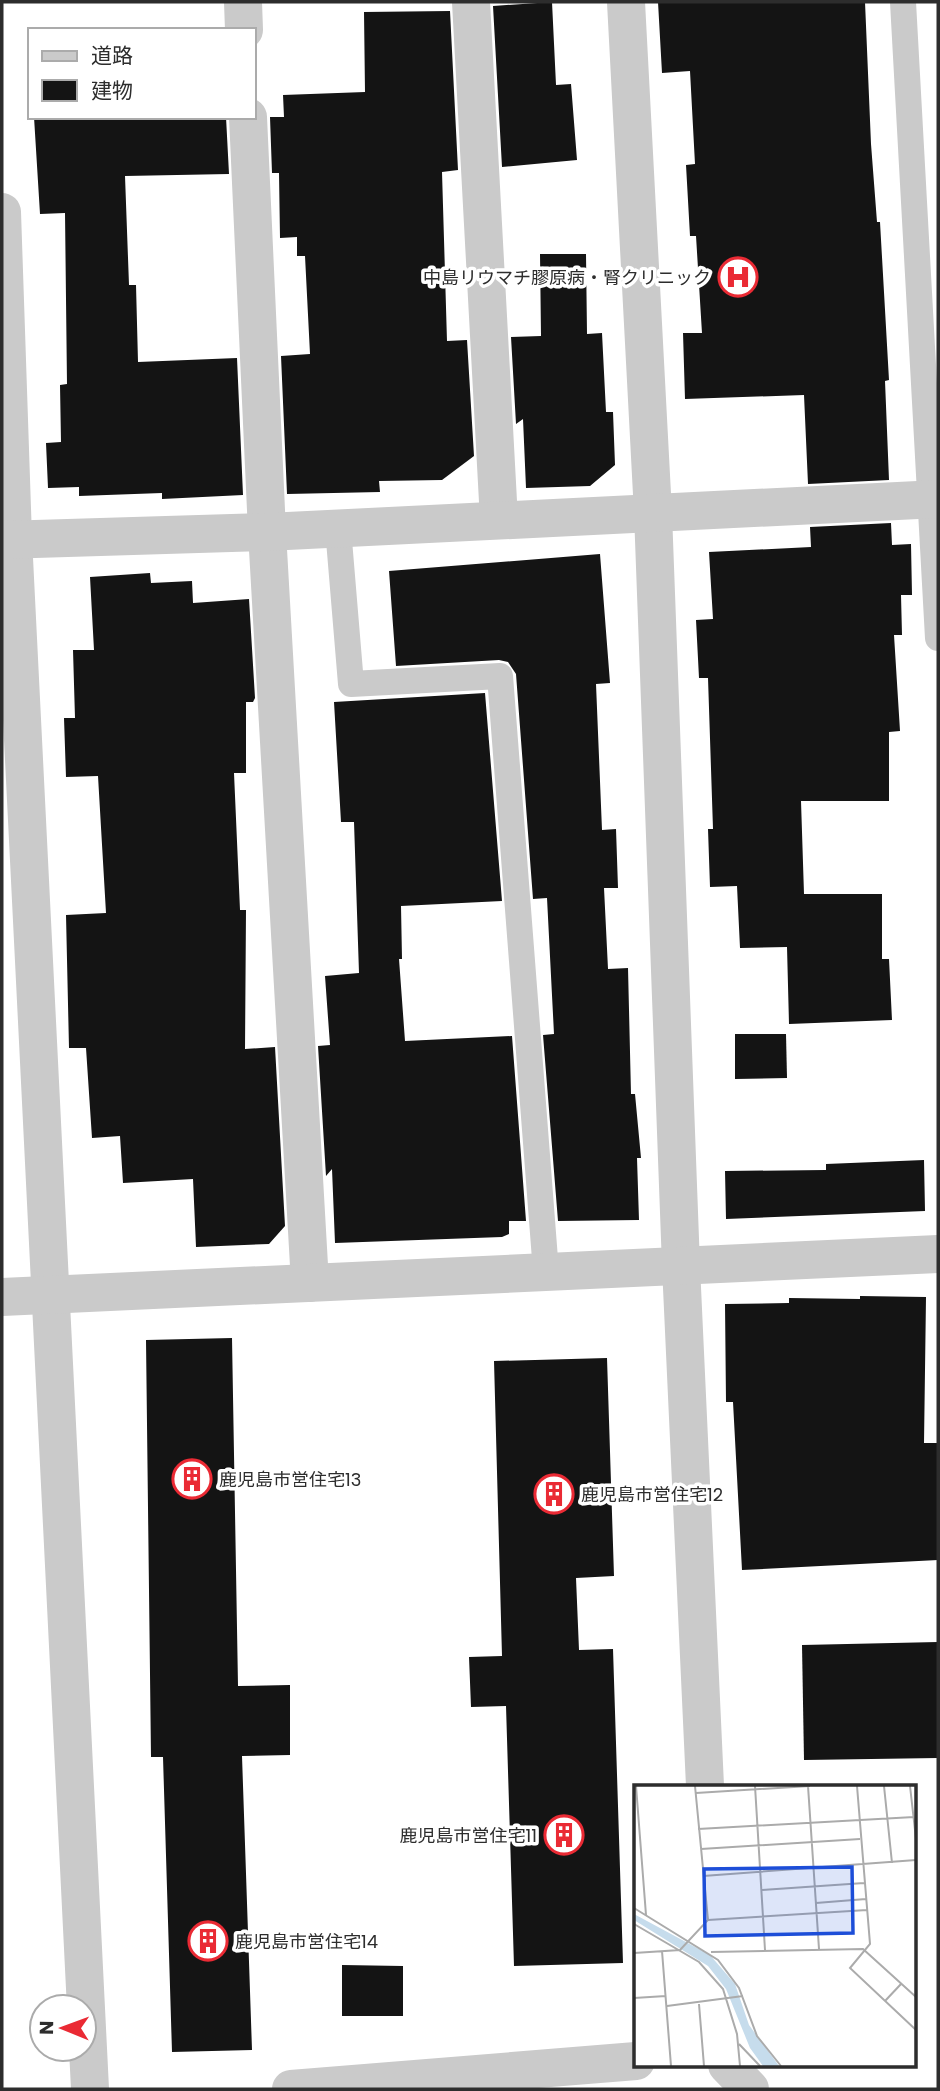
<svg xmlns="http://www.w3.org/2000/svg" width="940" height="2091" font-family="Poppins,'Noto Sans JP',sans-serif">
  <rect width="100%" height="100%" fill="#fff"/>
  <g fill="#141414">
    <polygon points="552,2 556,85 571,84 577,160 502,167 493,6"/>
    <polygon points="658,2 865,2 871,144 877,222 880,222 889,380 885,381 889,480 808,484 804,395 685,399 683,333 702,333 696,236 690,236 686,165 695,164 690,71 662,73"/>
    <polygon points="450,11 458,170 442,172 447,341 467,340 474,456 442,480 379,481 380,492 287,494 281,356 310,354 305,256 297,256 297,237 280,238 279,173 272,173 270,117 284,117 283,95 365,92 364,12"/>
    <polygon points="34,117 226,117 229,174 125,176 129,285 136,285 138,362 237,358 243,495 162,499 162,493 79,496 79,487 48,488 46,443 61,442 60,385 67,384 65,213 40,214"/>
    <polygon points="540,254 586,254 587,334 602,333 606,412 613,412 615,465 590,486 526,488 523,419 516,424 511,337 541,336"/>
    <polygon points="891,523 892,545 911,544 912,595 901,595 902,635 894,635 900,731 889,732 889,801 801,801 804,894 882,894 882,959 889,959 892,1020 789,1024 787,947 740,948 737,886 710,887 708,829 713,829 708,678 699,678 696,620 713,619 709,552 811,547 810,527"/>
    <polygon points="600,554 610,683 596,684 602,830 616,829 618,888 604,888 608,969 628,968 631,1094 635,1094 641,1158 637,1158 639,1220 558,1221 543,1035 554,1034 547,898 533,899 516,674 508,662 499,660 396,666 389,571"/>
    <polygon points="150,573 151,583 192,581 193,603 249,599 255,698 253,702 246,702 246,773 234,773 240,910 246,910 245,1049 275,1047 285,1226 269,1244 196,1247 193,1179 123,1183 120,1136 92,1138 86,1048 69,1048 66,915 106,913 98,776 66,777 64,718 75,718 73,650 94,650 90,577"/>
    <polygon points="485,693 502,901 401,906 402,959 399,959 405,1041 512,1036 526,1221 509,1221 509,1234 502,1237 335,1243 332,1169 326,1176 318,1046 330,1045 325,976 359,973 354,822 341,822 334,702"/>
    <polygon points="735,1034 786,1034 787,1078 735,1079"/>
    <polygon points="924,1160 925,1211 726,1219 725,1171 826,1170 826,1164"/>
    <polygon points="860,1296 926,1297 924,1443 938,1443 938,1560 742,1570 733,1402 726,1402 725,1304 789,1303 789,1298 860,1299"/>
    <polygon points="232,1338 238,1686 290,1685 290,1755 242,1756 252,2050 172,2052 163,1757 151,1757 146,1340"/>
    <polygon points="607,1358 614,1576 576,1578 579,1650 613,1649 623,1963 514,1966 506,1706 471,1707 469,1657 502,1656 494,1361"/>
    <polygon points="938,1642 938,1758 804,1760 802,1645"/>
    <polygon points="342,1965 403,1966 403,2016 342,2016"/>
  </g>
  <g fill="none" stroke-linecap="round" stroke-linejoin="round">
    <g stroke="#cacaca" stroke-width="26">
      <polyline points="903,2 938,638"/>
      <polyline points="338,528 351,684 500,676 546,1272"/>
    </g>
    <g stroke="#cacaca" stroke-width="38">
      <polyline points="243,2 244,30"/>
      <polyline points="471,2 499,520"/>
      <polyline points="626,2 653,513 681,1266 705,1786"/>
      <polyline points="248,117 267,532 310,1283"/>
      <polyline points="2,212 13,538 90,2089"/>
      <polyline points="2,540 267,532 938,499"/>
      <polyline points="2,1297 938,1254"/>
      <polyline points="727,2065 750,2089"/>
      <polyline points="291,2089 636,2061"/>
    </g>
  </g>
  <defs>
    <g id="hospital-ring" transform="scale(2.0125)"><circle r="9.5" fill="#fff" stroke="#ea2a34" stroke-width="1.5"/><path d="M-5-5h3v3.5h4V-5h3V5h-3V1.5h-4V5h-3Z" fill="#ea2a34"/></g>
    <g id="building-ring" transform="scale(2.0125)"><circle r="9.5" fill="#fff" stroke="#ea2a34" stroke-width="1.5"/><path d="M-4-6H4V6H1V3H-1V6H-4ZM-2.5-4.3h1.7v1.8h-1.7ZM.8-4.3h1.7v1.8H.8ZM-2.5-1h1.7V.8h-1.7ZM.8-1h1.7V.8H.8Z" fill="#ea2a34"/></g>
  </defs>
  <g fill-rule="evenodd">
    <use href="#hospital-ring" x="738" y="277"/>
    <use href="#building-ring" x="192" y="1479"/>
    <use href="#building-ring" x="554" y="1494"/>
    <use href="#building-ring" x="564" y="1835"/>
    <use href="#building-ring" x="208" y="1941"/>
  </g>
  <g text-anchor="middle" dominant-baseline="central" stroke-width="7" stroke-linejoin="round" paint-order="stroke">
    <g font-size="18" fill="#2d2d2d" stroke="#fff" text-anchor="start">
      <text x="711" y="277" text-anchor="end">中島リウマチ膠原病・腎クリニック</text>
      <text x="219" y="1479">鹿児島市営住宅13</text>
      <text x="581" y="1494">鹿児島市営住宅12</text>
      <text x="537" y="1835" text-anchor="end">鹿児島市営住宅11</text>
      <text x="235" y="1941">鹿児島市営住宅14</text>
    </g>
  </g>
  <g transform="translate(634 1785)">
    <rect width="282" height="282" fill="#fff"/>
    <path d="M0 129 76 170 101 199 115 240 145 281H129L116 263 92 204 74 181 0 135Z" fill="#c6dcec"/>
    <path fill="none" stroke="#ababab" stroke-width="2" d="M2 1 12 130M121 1 131 165M174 1 185 164M223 1 236 159 216 183 282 245M250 1 258 78M276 1 282 54M62 8 176 1M64 44 280 32M67 64 226 54M69 91 282 75M128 105 230 98M182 118 232 114M0 123 84 175 105 203 123 251 147 281M74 135 233 125M0 139 65 177 89 204 103 249 106 281M28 166 37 281M77 167 229 164 282 212M0 168 46 165 74 135 61 1M0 213 32 211M251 216 267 199M65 219 70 281M33 221 109 211M105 259 126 281"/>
    <path fill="#1d4ed8" fill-opacity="0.15" stroke="#1d4ed8" stroke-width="3.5" d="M218 82 219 148 71 151 70 84Z"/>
    <rect width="282" height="282" fill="none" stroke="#2d2d2d" stroke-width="3.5"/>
  </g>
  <rect width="940" height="2091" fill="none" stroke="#2d2d2d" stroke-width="7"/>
  <rect x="28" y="28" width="228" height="91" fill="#ffffff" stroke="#ababab" stroke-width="2"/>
  <rect x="42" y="51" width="35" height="10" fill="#cacaca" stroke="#ababab" stroke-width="2"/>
  <text x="91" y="63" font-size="21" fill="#2d2d2d">道路</text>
  <rect x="42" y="80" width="35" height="21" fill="#141414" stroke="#ababab" stroke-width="2"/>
  <text x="91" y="98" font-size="21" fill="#2d2d2d">建物</text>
  <g transform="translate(63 2028) rotate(271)"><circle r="33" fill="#ffffff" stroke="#ababab" stroke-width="2"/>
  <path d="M0-5L12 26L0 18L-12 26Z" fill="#ea2a34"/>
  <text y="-10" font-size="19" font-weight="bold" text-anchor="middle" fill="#2d2d2d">N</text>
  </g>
</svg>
